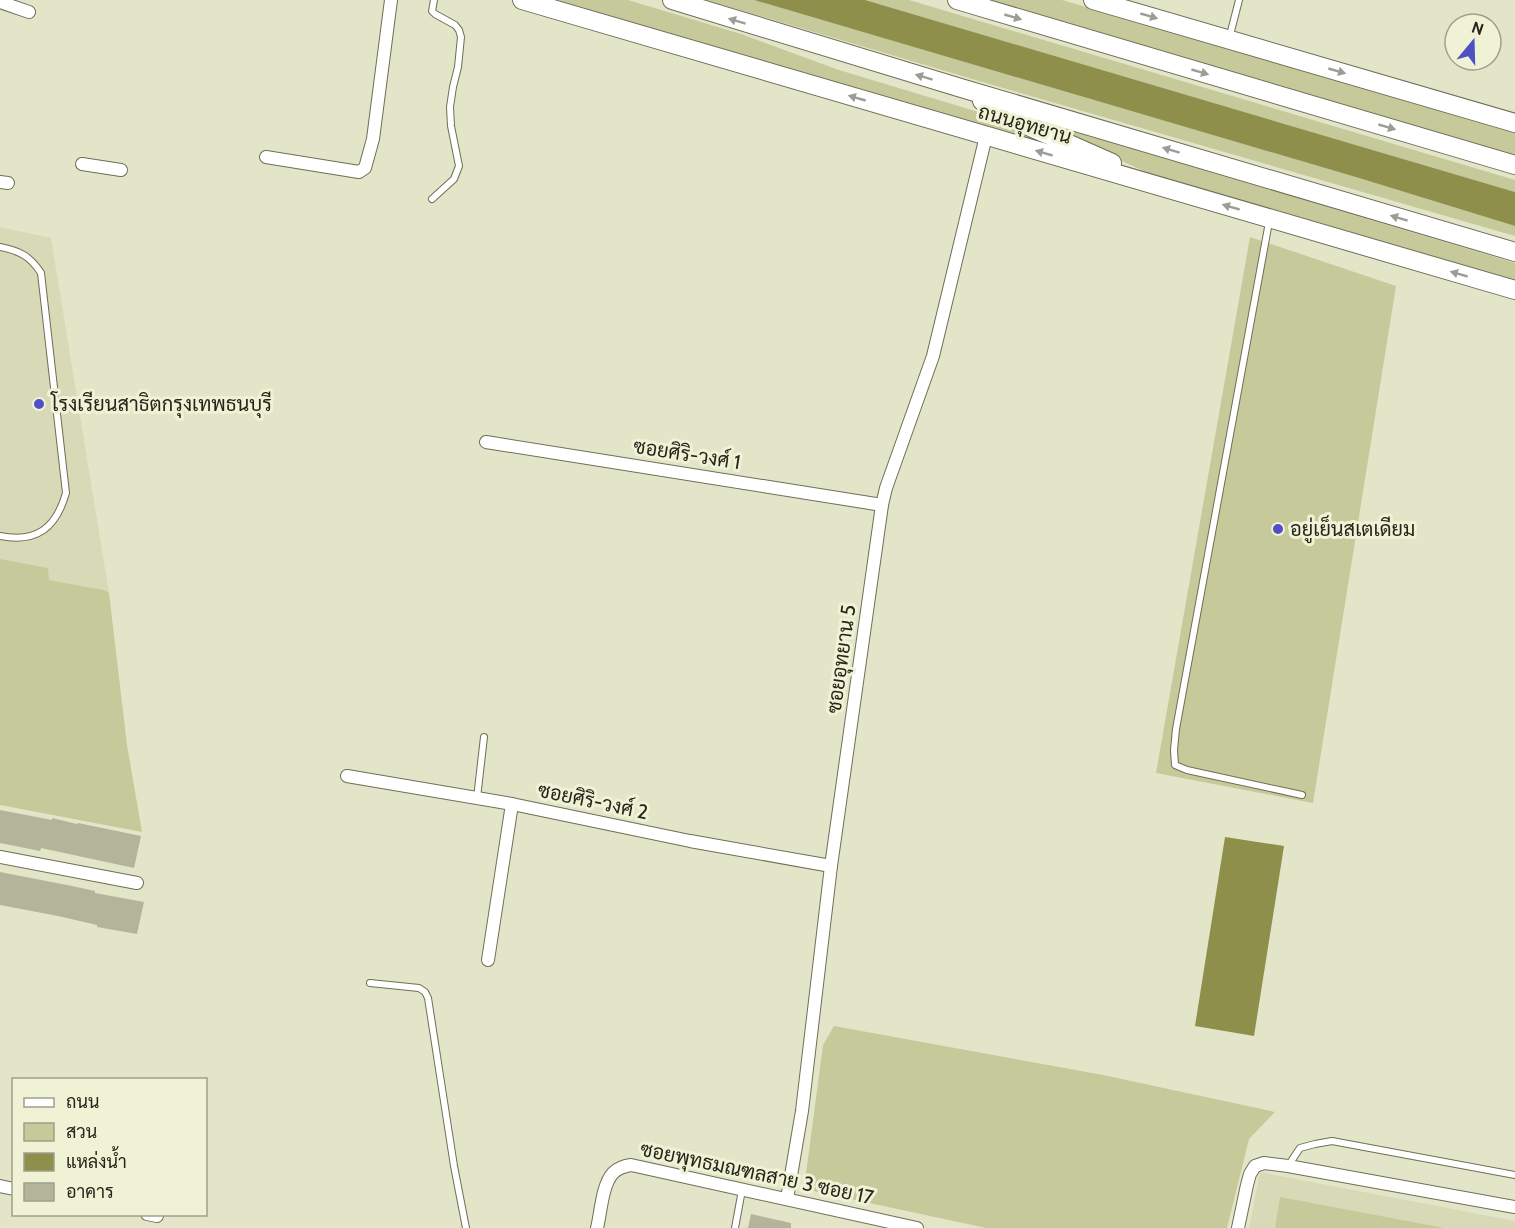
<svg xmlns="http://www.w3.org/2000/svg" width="1515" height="1228" font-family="Cabin,Sarabun,sans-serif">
  <rect width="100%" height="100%" fill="#e3e5c9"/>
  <g fill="#d8dab7">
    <polygon points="0,227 51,238 109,593 104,590 0,571"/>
    <polygon points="1260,1172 1515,1221 1515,1228 1249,1228"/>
  </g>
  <g fill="#c6c99a">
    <polygon points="558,0 628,0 741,34 839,70 995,117 1050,140 1048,146"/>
    <polygon points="706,0 754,0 1359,178 1515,226 1515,236 979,81"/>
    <polygon points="865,0 909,0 1515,180 1515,192"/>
    <polygon points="992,0 1062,0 1515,133 1515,157"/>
    <polygon points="1059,127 1515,263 1515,284 1164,180 1057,132"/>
    <polygon points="1250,237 1396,286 1313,803 1156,773"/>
    <polygon points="0,559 48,568 49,580 104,590 109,593 127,745 142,832 0,805"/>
    <polygon points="834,1026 1103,1075 1275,1112 1249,1139 1227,1228 986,1228 804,1189 823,1045"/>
    <polygon points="1280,1197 1444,1228 1275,1228"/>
  </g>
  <g fill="#8d8f4b">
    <polygon points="754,0 865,0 1515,192 1515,226 1359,178"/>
    <polygon points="1225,837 1284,846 1254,1036 1195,1026"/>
  </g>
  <g fill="#b3b59a">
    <polygon points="0,810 52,820 52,818 77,824 78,823 141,836 134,868 41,848 40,851 0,843"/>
    <polygon points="0,872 72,886 95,891 95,893 144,902 137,934 97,927 97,925 58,916 0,905"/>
    <polygon points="751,1214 791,1223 791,1228 748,1228"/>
  </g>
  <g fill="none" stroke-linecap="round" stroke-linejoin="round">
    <g stroke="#6e6f56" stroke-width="8">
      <g id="lane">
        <polyline points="1229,39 1239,0"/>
        <polyline points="432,199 454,179 459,166 451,126 450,107 453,87 458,67 461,37 459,30 455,25 435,14 432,11 434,0"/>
        <polyline points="1269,222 1176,729 1174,750 1175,765 1187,770 1302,795"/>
        <path d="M0 247C20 251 30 256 41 273L66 493C56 528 37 543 0 536"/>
        <polyline points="477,798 484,737"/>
        <polyline points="370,983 419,988 425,992 428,998 454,1166 466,1228"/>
        <polyline points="1288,1166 1300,1148 1315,1144 1332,1141 1515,1175"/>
        <polyline points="735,1228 742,1190"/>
      </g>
    </g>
    <g stroke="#6e6f56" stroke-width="14">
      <g id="street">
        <polyline points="0,2 29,12"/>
        <polyline points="266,157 359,172 365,168 373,139 391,0"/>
        <polyline points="82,164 121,170"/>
        <polyline points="0,182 8,183"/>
        <polyline points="486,442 882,505"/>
        <polyline points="347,776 512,804 690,841 831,866"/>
        <polyline points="0,857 137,883"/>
        <polyline points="488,960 512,804"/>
        <polyline points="0,1186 14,1189"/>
        <polyline points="787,1199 802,1111 831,866 882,505 886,488 933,356 986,136"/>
        <polyline points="147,1214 157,1216"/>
        <path d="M597 1228C601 1212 602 1185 613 1173 618 1168 624 1166 631 1165L917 1228"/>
        <polyline points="1238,1228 1247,1185 1250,1174 1255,1166 1264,1163 1288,1166 1515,1207"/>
      </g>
    </g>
    <g stroke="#6e6f56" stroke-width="20">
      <g id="secondary">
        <polyline points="522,0 1515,290"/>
        <polyline points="672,0 961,88 1515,252"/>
        <polyline points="957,0 1515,165"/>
        <polyline points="1093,0 1515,123"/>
        <polyline points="982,101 1008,117 1112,163"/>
      </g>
    </g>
    <use href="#lane" stroke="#fff" stroke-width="6"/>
    <use href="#street" stroke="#fff" stroke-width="12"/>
    <use href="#secondary" stroke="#fff" stroke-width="18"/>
  </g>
  <defs><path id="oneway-solid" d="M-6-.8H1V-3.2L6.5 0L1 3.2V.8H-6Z" transform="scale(1.5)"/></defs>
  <g fill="#9d9d98">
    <use href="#oneway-solid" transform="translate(1149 16) rotate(16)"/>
    <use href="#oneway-solid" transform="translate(1013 17) rotate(16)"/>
    <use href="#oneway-solid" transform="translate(737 21) rotate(-163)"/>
    <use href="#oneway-solid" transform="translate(1337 71) rotate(16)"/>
    <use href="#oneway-solid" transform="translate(1200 72) rotate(16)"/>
    <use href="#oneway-solid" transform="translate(924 77) rotate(-163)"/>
    <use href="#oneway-solid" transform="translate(857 98) rotate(-164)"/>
    <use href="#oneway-solid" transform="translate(1387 127) rotate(16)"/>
    <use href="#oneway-solid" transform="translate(1171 150) rotate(-163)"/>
    <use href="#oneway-solid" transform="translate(1044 153) rotate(-164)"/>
    <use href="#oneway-solid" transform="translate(1231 207) rotate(-164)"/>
    <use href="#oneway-solid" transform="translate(1399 218) rotate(-163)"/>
    <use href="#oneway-solid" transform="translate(1459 274) rotate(-164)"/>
  </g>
  <g fill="#5050c6" stroke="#f0f2d6" stroke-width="2">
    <circle cx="39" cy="404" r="6"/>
    <circle cx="1278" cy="529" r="6"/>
  </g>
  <g text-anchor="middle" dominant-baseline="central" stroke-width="6" stroke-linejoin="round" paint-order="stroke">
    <g font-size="20" fill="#25261b" stroke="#f0f2d6">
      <text transform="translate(1025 124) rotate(16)">ถนนอุทยาน</text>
      <text transform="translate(687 454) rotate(9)">ซอยศิริ-วงศ์ 1</text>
      <text transform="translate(841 659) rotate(-82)">ซอยอุทยาน 5</text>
      <text transform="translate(593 801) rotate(12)">ซอยศิริ-วงศ์ 2</text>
      <text transform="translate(757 1173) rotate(12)">ซอยพุทธมณฑลสาย 3 ซอย 17</text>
    </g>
    <g font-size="20" fill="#25261b" stroke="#f0f2d6" text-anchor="start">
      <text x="51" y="404">โรงเรียนสาธิตกรุงเทพธนบุรี</text>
      <text x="1290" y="529">อยู่เย็นสเตเดียม</text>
    </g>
  </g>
  <rect x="12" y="1078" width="195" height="138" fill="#f0f2d6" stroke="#9fa08b" stroke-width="1.5"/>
  <rect x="24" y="1098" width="30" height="9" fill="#ffffff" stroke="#9fa08b" stroke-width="1.5"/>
  <text x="66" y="1108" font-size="18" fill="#25261b">ถนน</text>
  <rect x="24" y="1123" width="30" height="18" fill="#c6c99a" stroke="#9fa08b" stroke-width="1.5"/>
  <text x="66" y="1138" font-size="18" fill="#25261b">สวน</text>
  <rect x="24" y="1153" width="30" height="18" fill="#8d8f4b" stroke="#9fa08b" stroke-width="1.5"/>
  <text x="66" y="1168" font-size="18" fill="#25261b">แหล่งน้ำ</text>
  <rect x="24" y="1183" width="30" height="18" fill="#b3b59a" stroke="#9fa08b" stroke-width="1.5"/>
  <text x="66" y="1198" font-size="18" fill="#25261b">อาคาร</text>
  <g transform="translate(1473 42) rotate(19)"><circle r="28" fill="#f0f2d6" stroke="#9fa08b" stroke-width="1.5"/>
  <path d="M0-4.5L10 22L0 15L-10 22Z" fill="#5050c6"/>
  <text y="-9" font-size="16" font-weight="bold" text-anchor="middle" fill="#25261b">N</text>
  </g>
</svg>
